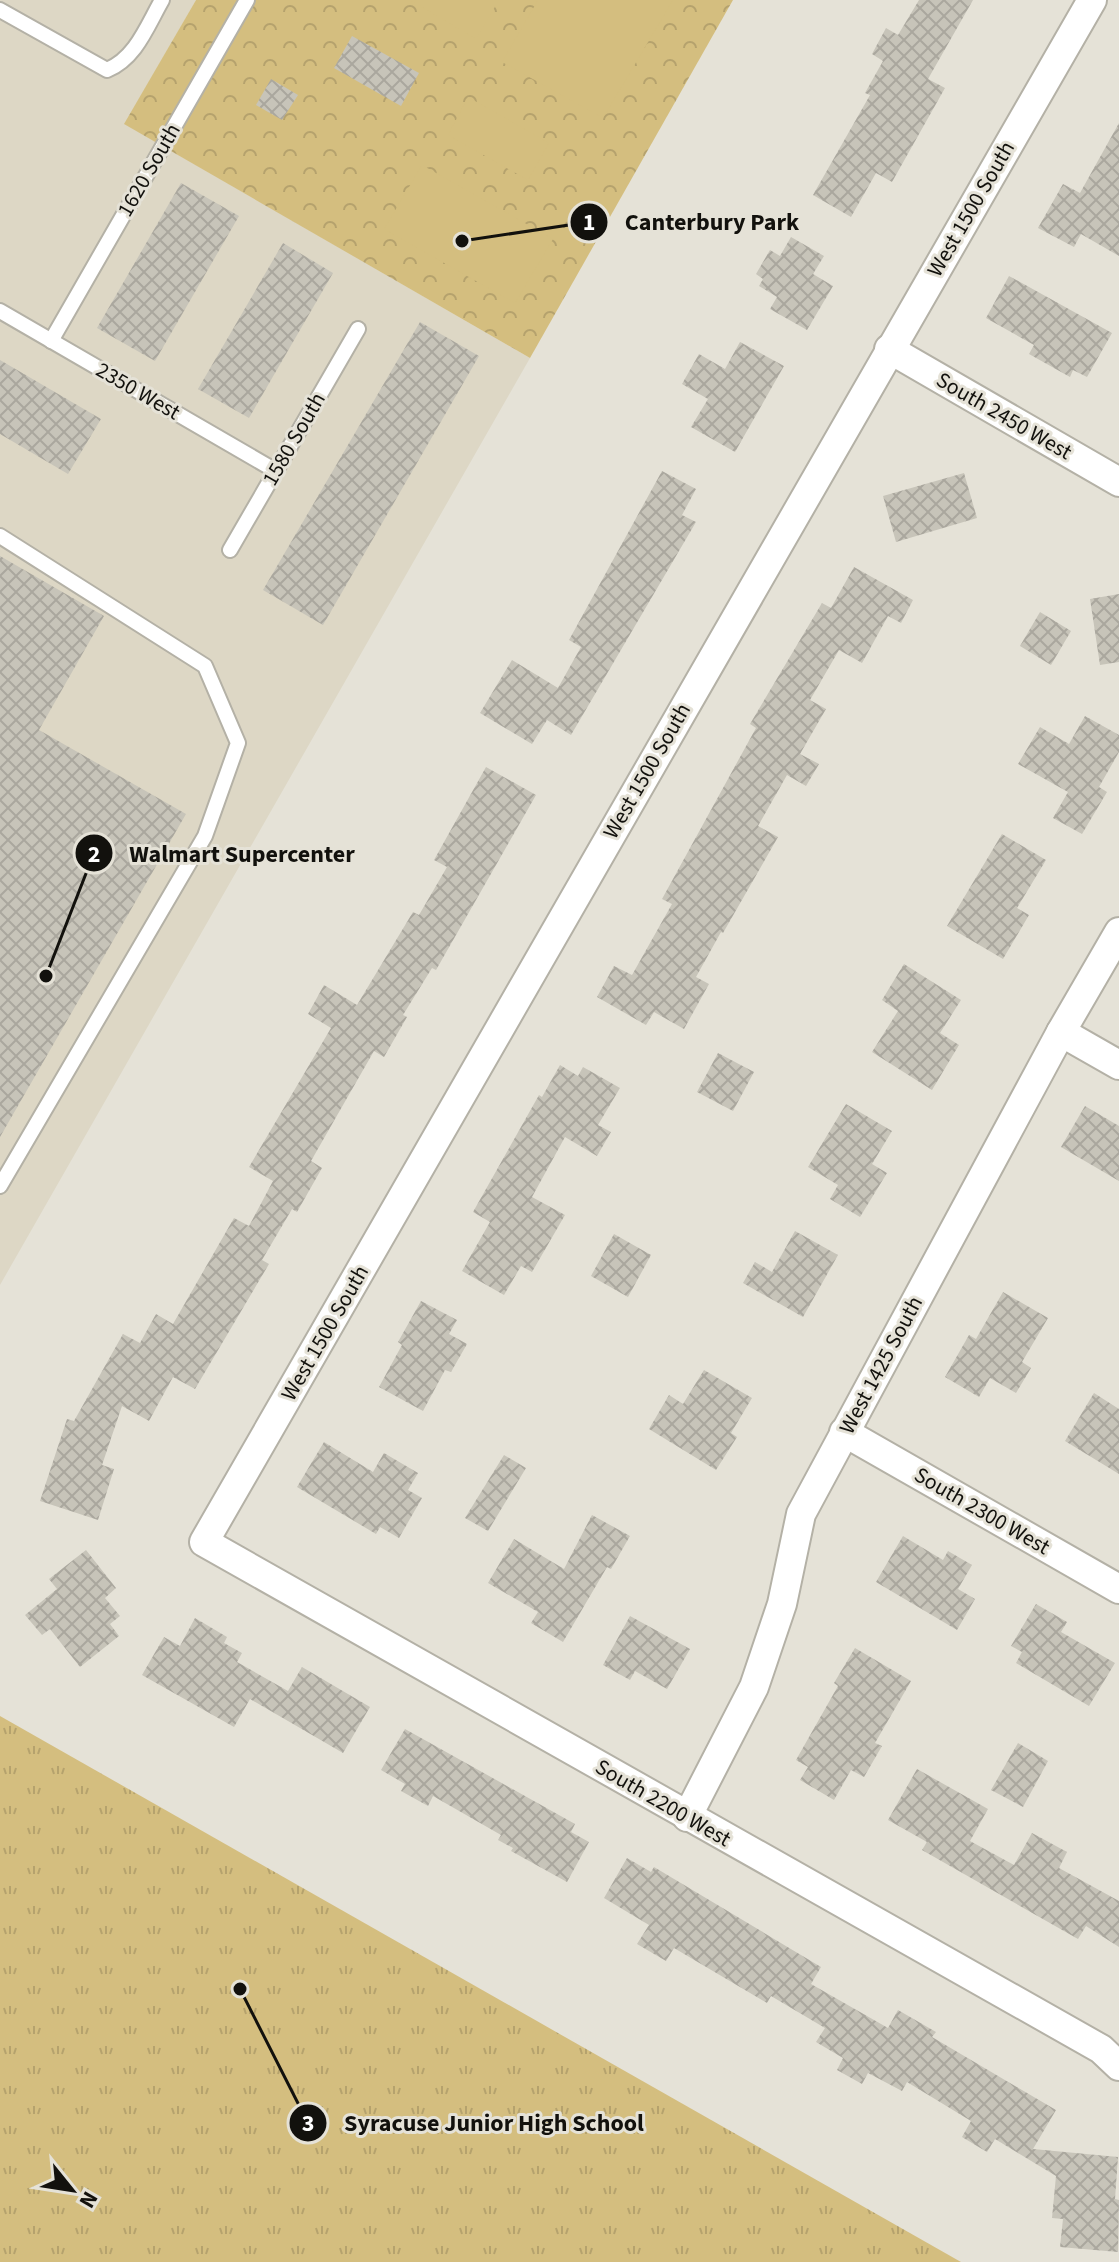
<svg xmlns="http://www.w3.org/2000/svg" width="1119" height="2262" font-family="'Source Sans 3',sans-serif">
  <defs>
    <pattern id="grass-tufts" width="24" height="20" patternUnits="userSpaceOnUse" patternTransform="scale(2)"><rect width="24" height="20" fill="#d4be7f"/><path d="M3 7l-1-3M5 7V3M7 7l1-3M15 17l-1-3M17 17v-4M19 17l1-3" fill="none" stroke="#b5a26d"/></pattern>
    <pattern id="park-crowns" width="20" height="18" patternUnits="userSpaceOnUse" patternTransform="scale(2)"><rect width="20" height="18" fill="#d4be7f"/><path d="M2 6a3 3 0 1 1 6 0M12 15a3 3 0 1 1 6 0" fill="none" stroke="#b5a26d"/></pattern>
    <pattern id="building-cross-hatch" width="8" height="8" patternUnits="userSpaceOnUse" patternTransform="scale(2)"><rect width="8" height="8" fill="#c7c4b9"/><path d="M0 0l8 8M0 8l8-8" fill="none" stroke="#aaa79e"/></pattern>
  </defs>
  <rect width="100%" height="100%" fill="#e5e2d7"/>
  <polygon fill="#ddd7c5" points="0,0 196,0 125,124 530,358 0,1285"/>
  <polygon fill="url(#grass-tufts)" points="0,1716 961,2262 0,2262"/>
  <polygon fill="url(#park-crowns)" points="196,0 733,0 530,358 124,124"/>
  <g fill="#d4be7f">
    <polygon points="410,0 499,0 476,39"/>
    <polygon points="538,0 673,0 603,118 502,62"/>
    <polygon points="468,97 549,143 528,180 448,135"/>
    <polygon points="422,165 553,239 515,303 384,229"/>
  </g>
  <g fill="url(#building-cross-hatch)">
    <polygon points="919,0 973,0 928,79 945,88 892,182 876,173 851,217 813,195 870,95 865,93 883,61 872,54 886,28 898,35"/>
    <polygon points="352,36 419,73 401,106 334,68"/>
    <polygon points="271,79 298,95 282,120 256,105"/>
    <polygon points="1119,123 1119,256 1081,234 1074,247 1038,228 1063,184 1080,193"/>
    <polygon points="181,183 239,216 155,361 97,328"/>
    <polygon points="791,237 824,256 813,274 833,286 807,330 770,309 777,297 759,286 763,279 756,274 770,250 780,256"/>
    <polygon points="283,243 333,273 249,418 198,389"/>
    <polygon points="1009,276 1112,333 1087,377 1073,370 1070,377 1029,354 1034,345 986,318"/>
    <polygon points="420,322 479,356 323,625 263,590"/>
    <polygon points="740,342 784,366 735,452 691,427 708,399 682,384 699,354 725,369"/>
    <polygon points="0,360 101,419 68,474 0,434"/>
    <polygon points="662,471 696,489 682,515 696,522 571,735 547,720 532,744 480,713 512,660 558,688 581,647 569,640"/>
    <polygon points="964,473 977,518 896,542 883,496"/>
    <polygon points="0,556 104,616 39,730 186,814 0,1137"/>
    <polygon points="854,567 913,600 901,623 888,616 862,663 839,650 810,700 826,709 800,754 819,764 806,786 787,775 758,826 778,837 723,933 721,932 696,977 709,984 684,1029 654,1012 646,1025 597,997 614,966 632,975 672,904 662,899 756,728 750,724 822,603 831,608"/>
    <polygon points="1119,594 1119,662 1100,665 1090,599"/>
    <polygon points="1040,612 1071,631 1051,665 1020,646"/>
    <polygon points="1085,716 1119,735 1119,752 1099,787 1107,792 1082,834 1053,818 1068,792 1018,764 1040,727 1069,744"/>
    <polygon points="486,767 536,795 436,970 432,968 403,1015 407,1017 384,1057 374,1051 335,1119 311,1161 322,1168 297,1212 292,1209 262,1260 269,1264 195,1389 173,1377 149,1421 122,1406 102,1465 114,1469 98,1520 40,1501 67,1419 74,1421 123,1334 140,1343 156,1314 173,1324 234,1218 249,1226 273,1181 249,1167 331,1028 308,1014 324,985 357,1005 413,912 419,915 447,867 434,860"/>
    <polygon points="1002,834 1046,860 1017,908 1029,915 1003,959 947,926"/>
    <polygon points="904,964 961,1000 940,1033 959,1045 932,1090 872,1052 898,1011 882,1000"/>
    <polygon points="718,1053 754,1072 733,1111 697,1092"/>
    <polygon points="560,1065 578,1076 583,1067 620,1088 598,1125 611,1132 597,1156 565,1137 532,1197 565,1215 532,1272 521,1266 504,1295 462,1271 490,1222 473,1212 539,1095 542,1097"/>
    <polygon points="846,1104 892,1131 872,1164 887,1173 860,1217 830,1199 838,1185 808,1167"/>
    <polygon points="1085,1106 1119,1126 1119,1181 1061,1147"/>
    <polygon points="795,1231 838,1255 803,1317 743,1283 755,1262 772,1272"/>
    <polygon points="614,1234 651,1255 628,1297 591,1276"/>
    <polygon points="1003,1292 1048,1318 1022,1362 1031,1368 1016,1393 990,1378 979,1397 945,1377 969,1335 976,1339"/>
    <polygon points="421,1301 457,1320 449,1334 467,1344 451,1372 445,1370 423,1411 379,1387 402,1345 398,1342"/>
    <polygon points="704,1370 752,1398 731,1433 737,1437 716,1470 649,1429 669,1395 683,1404"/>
    <polygon points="1094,1393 1119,1409 1119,1474 1065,1441"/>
    <polygon points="324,1442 373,1472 384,1453 418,1473 408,1490 422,1498 399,1538 380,1527 376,1534 297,1487"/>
    <polygon points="504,1455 526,1468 488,1531 465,1518"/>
    <polygon points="592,1515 630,1536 611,1569 607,1567 563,1642 531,1623 538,1612 488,1583 514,1539 564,1569"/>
    <polygon points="903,1536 943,1560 948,1551 972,1565 958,1589 975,1599 957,1630 876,1582"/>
    <polygon points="86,1550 116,1588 105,1598 120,1616 110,1624 119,1636 80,1667 50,1629 42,1635 25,1615 57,1589 49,1579"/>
    <polygon points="1036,1604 1067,1622 1061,1632 1115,1663 1089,1706 1016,1663 1022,1652 1011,1646"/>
    <polygon points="630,1616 690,1649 667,1689 635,1671 630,1680 603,1665"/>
    <polygon points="195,1618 227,1637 224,1643 242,1653 237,1662 288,1691 302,1667 370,1707 343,1753 250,1699 234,1727 142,1675 164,1637 180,1646"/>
    <polygon points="855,1648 911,1681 875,1743 882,1746 864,1777 851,1770 834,1800 800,1780 808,1767 796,1760 838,1686 834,1683"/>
    <polygon points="405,1729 575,1824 571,1832 589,1842 567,1882 511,1851 513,1848 498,1840 501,1835 433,1796 428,1806 401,1791 405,1784 381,1770"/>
    <polygon points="1018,1743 1048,1761 1023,1807 991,1790"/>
    <polygon points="917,1769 988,1809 970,1841 1014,1865 1032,1833 1067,1852 1059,1868 1119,1901 1119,1947 1086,1926 1078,1939 922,1850 927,1842 888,1820"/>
    <polygon points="627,1858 651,1872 654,1867 821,1967 811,1984 888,2028 898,2010 936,2032 932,2037 1056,2110 1033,2149 1118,2157 1115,2199 1119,2200 1118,2252 1060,2247 1063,2219 1052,2218 1056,2176 995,2139 987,2152 962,2137 971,2121 907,2082 902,2091 868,2073 862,2084 837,2070 843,2058 816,2042 825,2028 771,1996 767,2003 674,1948 666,1961 637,1944 649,1925 604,1898"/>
  </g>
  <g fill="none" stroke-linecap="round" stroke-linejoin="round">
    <g stroke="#b4b1a6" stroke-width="18">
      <g id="lane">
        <path d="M0 10 107 70C136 58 147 26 162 0"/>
        <polyline points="0,311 276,471"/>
        <polyline points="51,341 247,0"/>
        <polyline points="0,536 205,666 238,743 205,836 0,1186"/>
        <polyline points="230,550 358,329"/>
      </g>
    </g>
    <g stroke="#b4b1a6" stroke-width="32">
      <g id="street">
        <polyline points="1092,0 204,1542 1101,2049 1119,2066"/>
        <polyline points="889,349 1119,482"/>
        <polyline points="1061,1032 1119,1065"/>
        <polyline points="844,1432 1119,1589"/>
        <polyline points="687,1817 754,1687 782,1604 801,1514 1061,1032 1119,932"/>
      </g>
    </g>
    <use href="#lane" stroke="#fff" stroke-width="14"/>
    <use href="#street" stroke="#fff" stroke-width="28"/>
  </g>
  <g text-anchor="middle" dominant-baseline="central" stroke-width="6" stroke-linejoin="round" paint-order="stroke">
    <g font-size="22" fill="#12110d" stroke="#e5e2d7">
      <text transform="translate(149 170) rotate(-60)">1620 South</text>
      <text transform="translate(971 209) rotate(-60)">West 1500 South</text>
      <text transform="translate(138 391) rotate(30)">2350 West</text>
      <text transform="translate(1004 416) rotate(30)">South 2450 West</text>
      <text transform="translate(294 439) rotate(-60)">1580 South</text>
      <text transform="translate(647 771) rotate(-60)">West 1500 South</text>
      <text transform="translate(325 1333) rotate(-60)">West 1500 South</text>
      <text transform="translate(881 1365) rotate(-62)">West 1425 South</text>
      <text transform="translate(982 1511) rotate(30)">South 2300 West</text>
      <text transform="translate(663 1803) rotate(30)">South 2200 West</text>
    </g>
  </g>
  <path fill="none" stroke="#12110d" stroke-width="3" d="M462 241L589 222M46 976L94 853M240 1989L308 2123"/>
  <g fill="#12110d" stroke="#e5e2d7" stroke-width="3">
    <circle cx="462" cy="241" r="8"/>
    <circle cx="46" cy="976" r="8"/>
    <circle cx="240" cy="1989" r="8"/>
    <circle cx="589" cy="222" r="20"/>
    <circle cx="94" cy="853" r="20"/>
    <circle cx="308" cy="2123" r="20"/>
  </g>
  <g font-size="24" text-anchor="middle" font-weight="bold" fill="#fff">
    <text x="589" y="230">1</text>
    <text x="94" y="862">2</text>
    <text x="308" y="2131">3</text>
  </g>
  <g font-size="24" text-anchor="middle" font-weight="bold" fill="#12110d" stroke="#e5e2d7" stroke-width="6" stroke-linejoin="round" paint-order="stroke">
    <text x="712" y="230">Canterbury Park</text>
    <text x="242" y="862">Walmart Supercenter</text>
    <text x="494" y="2131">Syracuse Junior High School</text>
  </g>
  <g transform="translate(72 2190) rotate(120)" stroke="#e5e2d7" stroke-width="6" paint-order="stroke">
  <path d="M0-6L14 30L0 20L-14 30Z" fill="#12110d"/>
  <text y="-12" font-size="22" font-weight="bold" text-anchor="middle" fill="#12110d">N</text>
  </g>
</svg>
